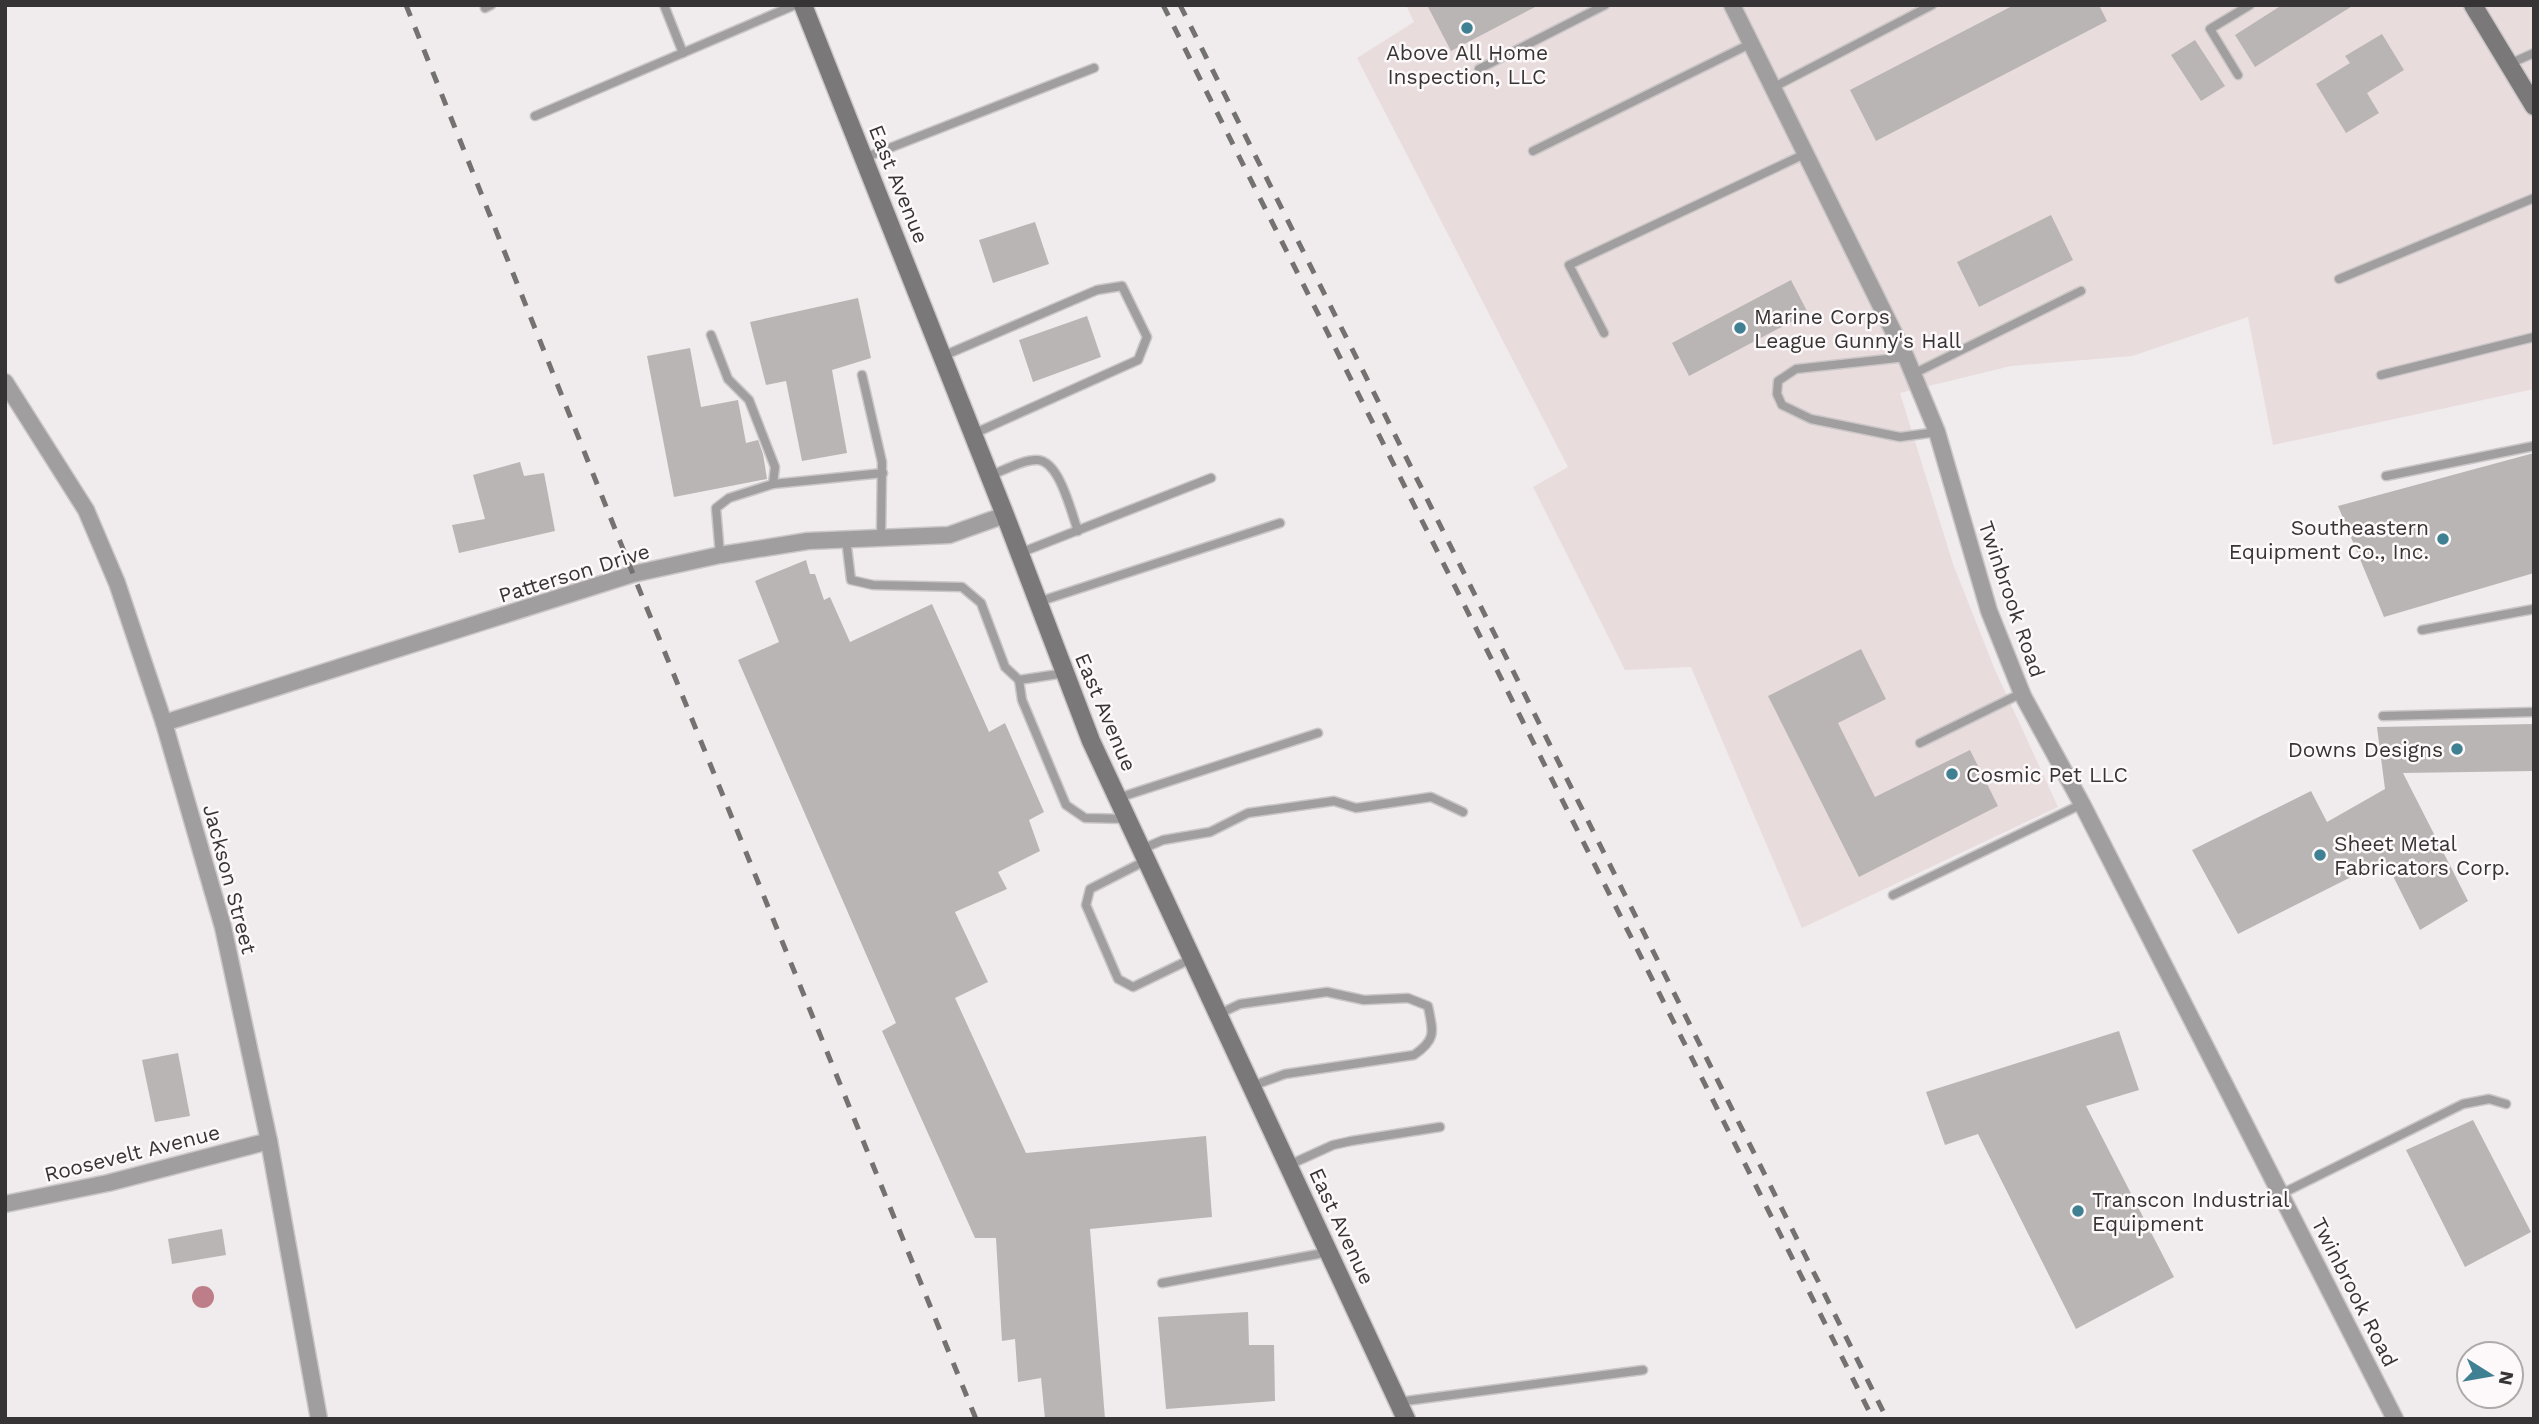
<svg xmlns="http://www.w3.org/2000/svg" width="2539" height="1424" font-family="'Work Sans',sans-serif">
  <rect width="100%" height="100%" fill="#f0ebec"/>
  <polygon fill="#e9dcdd" points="1406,5 2534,5 2534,389 2273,445 2248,317 2132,356 2011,366 1900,393 1953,564 1995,670 2058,807 1802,928 1691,667 1625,670 1533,487 1568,467 1357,58 1414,22"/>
  <circle fill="#be7e89" cx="203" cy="1297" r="11"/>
  <g fill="#bab5b5">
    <polygon points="1427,5 1539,5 1451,51"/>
    <polygon points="2014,5 2099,5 2107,21 1876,141 1850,90"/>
    <polygon points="2282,5 2354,5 2255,67 2235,35"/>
    <polygon points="2382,34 2404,70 2367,93 2379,113 2346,133 2316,84 2350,63 2345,56"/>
    <polygon points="2195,40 2225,86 2201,101 2171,55"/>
    <polygon points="2051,215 2073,260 1979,307 1957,262"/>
    <polygon points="1035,222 1049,264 993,283 979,240"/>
    <polygon points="1791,280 1808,313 1689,376 1672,343"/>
    <polygon points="858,298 871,358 832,370 847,453 802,461 786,381 766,385 750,322"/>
    <polygon points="1087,316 1101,357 1033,382 1019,340"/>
    <polygon points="690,348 701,407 738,400 746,443 758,440 763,454 767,479 674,497 647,356"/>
    <polygon points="2534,453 2534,573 2384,617 2338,506"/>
    <polygon points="520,462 524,476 544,473 555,531 459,553 452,525 485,519 473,475"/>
    <polygon points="806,560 810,574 815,574 824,600 830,597 850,642 932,604 989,732 1005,723 1044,812 1029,820 1040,851 998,872 1007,889 955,912 988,982 955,998 1026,1153 1206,1136 1212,1217 1090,1229 1105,1419 1045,1419 1041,1378 1018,1382 1015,1339 1002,1341 996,1238 975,1238 882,1031 896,1023 738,660 779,642 755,581"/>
    <polygon points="1861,649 1886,699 1838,723 1875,797 1970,750 1998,806 1859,877 1768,696"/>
    <polygon points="2534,724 2534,771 2403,773 2468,901 2420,930 2385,860 2238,934 2192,850 2311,791 2327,822 2385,789 2377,727"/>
    <polygon points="2119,1031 2139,1090 2086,1106 2174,1277 2076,1329 1978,1134 1945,1145 1926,1092"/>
    <polygon points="178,1053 190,1116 155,1122 142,1060"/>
    <polygon points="2473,1120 2531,1232 2465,1267 2406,1150"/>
    <polygon points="222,1229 226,1255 172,1264 168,1239"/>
    <polygon points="1248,1312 1249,1345 1274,1345 1275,1401 1166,1409 1158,1317"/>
  </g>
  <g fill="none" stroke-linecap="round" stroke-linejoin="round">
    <g stroke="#cbc6c7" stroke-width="11">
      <g id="lane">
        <polyline points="664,5 683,53"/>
        <polyline points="485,8 491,5"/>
        <polyline points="2509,64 2534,53"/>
        <polyline points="1479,69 1605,5"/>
        <polyline points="2238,75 2210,29 2250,5"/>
        <polyline points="1774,87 1932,5"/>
        <polyline points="535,116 795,5"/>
        <polyline points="1533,151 1752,43"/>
        <polyline points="864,158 1094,68"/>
        <polyline points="2339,279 2534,198"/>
        <polyline points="1604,333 1569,265 1807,153"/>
        <polyline points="711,335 728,379 749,400 775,467 773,484 729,498 716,508 720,555"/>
        <polyline points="943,356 1097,290 1122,286 1147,337 1138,360 973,434"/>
        <polyline points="1906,357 1796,369 1778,381 1777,394 1782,405 1811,419 1900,437 1937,432"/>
        <polyline points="1913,374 2081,291"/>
        <polyline points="862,375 882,462 881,538"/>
        <polyline points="2381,375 2534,337"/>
        <path d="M989 476C1003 471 1023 459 1038 460 1060 462 1071 512 1078 531"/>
        <polyline points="2386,476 2534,446"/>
        <polyline points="773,484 883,473"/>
        <polyline points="846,539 851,580 873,585 962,587 981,603 1005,667 1019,680 1065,673"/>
        <polyline points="1020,553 1211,478"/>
        <polyline points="1038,602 1280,523"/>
        <polyline points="2422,630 2534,609"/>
        <polyline points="1019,680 1022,700 1066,805 1085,818 1128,819"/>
        <polyline points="2383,716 2534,712"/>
        <polyline points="1920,743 2022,693"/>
        <polyline points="1118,798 1318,733"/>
        <polyline points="1142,849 1163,840 1210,832 1248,813 1334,801 1356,808 1431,797 1463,812"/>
        <polyline points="1147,860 1090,889 1086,905 1118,979 1133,987 1193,958"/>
        <polyline points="1893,895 2082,804"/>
        <path d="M1219 1014 1240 1004 1327 992 1364 1000 1408 998 1428 1006C1433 1032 1437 1039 1414 1055L1285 1074 1252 1086"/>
        <polyline points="1289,1165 1333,1145 1351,1141 1440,1127"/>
        <polyline points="2281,1194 2463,1104 2489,1099 2506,1104"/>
        <polyline points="1162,1283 1329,1252"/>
        <polyline points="1398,1402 1643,1370"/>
      </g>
    </g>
    <g stroke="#cbc6c7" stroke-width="19">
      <g id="street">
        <polyline points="1732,5 1906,357 1937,432 1989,611 2023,696 2082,804 2395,1419"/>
        <polyline points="5,382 86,510 117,583 164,723 223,927 269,1141 319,1419"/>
        <polyline points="164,723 633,574 720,555 808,541 949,535 1005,515"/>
        <polyline points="5,1204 108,1183 269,1141"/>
      </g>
    </g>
    <g stroke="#cbc6c7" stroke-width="21">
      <g id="secondary">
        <polyline points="803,5 1005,515 1091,741 1406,1419"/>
        <polyline points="2473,5 2534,106"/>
      </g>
    </g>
    <use href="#lane" stroke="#a09e9e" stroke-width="8"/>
    <use href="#street" stroke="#a09e9e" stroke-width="16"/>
    <use href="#secondary" stroke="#7b7879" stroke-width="18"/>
    <g stroke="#747171" stroke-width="5" stroke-dasharray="12 12" stroke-linecap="butt">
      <polyline points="406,5 633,574 976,1419"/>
      <polyline points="1163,5 1873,1419"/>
      <polyline points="1180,5 1887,1419"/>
    </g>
  </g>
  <g fill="#3f8193" stroke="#fdf8f9" stroke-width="2.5">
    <circle cx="1467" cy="28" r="7"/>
    <circle cx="1740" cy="328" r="7"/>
    <circle cx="2443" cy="539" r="7"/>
    <circle cx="2457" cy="749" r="7"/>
    <circle cx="1952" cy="774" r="7"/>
    <circle cx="2320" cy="855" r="7"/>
    <circle cx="2078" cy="1211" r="7"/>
  </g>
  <g text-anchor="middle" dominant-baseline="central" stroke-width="5" stroke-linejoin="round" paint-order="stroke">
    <g font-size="21" fill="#363434" stroke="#fdf8f9" text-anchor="start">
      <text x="1467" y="52" text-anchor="middle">Above All Home<tspan x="1467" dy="24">Inspection, LLC</tspan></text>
      <text x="1754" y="316">Marine Corps<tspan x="1754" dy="24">League Gunny's Hall</tspan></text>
      <text x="2429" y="527" text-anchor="end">Southeastern<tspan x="2429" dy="24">Equipment Co., Inc.</tspan></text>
      <text x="2443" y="749" text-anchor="end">Downs Designs</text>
      <text x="1966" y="774">Cosmic Pet LLC</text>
      <text x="2334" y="843">Sheet Metal<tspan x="2334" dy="24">Fabricators Corp.</tspan></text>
      <text x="2092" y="1199">Transcon Industrial<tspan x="2092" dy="24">Equipment</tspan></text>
    </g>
    <g font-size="21" fill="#363434" stroke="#fdf8f9">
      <text transform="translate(899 184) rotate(68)">East Avenue</text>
      <text transform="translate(574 573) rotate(-17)">Patterson Drive</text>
      <text transform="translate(2012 599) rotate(71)">Twinbrook Road</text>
      <text transform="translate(1106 712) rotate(67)">East Avenue</text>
      <text transform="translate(230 879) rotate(75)">Jackson Street</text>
      <text transform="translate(132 1153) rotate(-14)">Roosevelt Avenue</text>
      <text transform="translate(1342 1226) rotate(65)">East Avenue</text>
      <text transform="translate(2355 1292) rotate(63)">Twinbrook Road</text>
    </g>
  </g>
  <rect width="2539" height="1424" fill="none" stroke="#363434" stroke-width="14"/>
  <g transform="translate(2490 1375) rotate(101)"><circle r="33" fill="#fdf8f9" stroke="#adaaaa" stroke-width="2"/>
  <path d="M0-5L12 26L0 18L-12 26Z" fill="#3f8193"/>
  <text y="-10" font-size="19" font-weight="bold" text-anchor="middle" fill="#363434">N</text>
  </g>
</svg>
